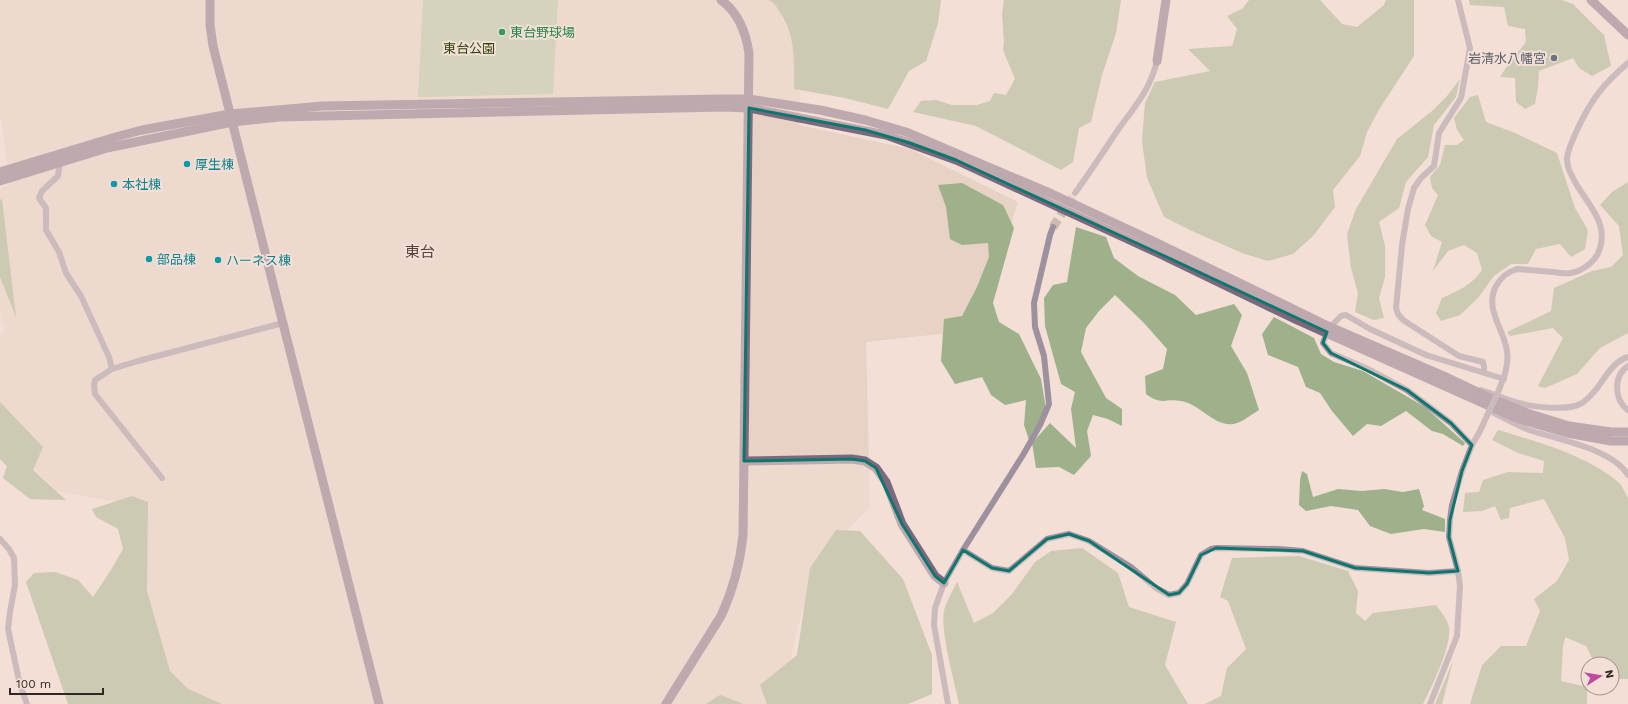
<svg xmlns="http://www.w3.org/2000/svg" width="1628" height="704" font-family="'Work Sans','Noto Sans JP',sans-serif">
  <rect width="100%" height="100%" fill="#f3dfd6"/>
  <polygon fill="#e7d2c5" points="0,0 790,0 802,51 799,125 910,149 1018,202 977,330 866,342 870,507 816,562 797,630 781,704 206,704 157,685 142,604 142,507 57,491 0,437 0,338 4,329 0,315 0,189 10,185 0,113"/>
  <polygon fill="#b1c39f" points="423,0 558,0 553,94 418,97"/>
  <g fill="#9eb18b">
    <path d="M768 0H941L938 23 926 61 909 71 888 109 845 98 794 89C794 61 796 34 779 11 776 6 774 2 768 0Z"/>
    <polygon points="1004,0 1121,0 1116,33 1102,75 1091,122 1079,128 1073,162 1061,170 976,126 913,112 921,101 936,100 952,105 977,105 990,101 994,93 1006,95 1015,79 1003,50 1004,43 1002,14"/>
    <polygon points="1249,0 1320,0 1342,24 1357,27 1384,5 1386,0 1414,0 1414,56 1380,108 1367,132 1360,156 1333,190 1335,207 1313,236 1293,254 1268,261 1242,253 1192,231 1164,217 1147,178 1142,141 1145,103 1155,82 1210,71 1188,49 1232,46 1237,29 1227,16 1242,9"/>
    <polygon points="1469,0 1562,0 1573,4 1604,35 1611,66 1592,76 1579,68 1573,58 1539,71 1538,87 1535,104 1525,109 1516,102 1515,78 1500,77 1505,69 1526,42 1525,29 1508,26 1504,7 1470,5"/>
    <polygon points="1460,79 1456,97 1434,125 1428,157 1406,182 1399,208 1379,222 1385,246 1385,277 1379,298 1384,318 1374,320 1355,312 1358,293 1351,268 1347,234 1356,209 1397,139 1432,111 1447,96"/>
    <path d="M1478 95 1486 122 1515 133 1557 153 1575 208 1588 230 1585 249 1571 257 1560 244 1536 249 1528 264H1511L1494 276 1478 298 1460 315 1441 321 1436 313 1442 298C1458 291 1472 285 1482 270L1477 253 1464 245 1448 251 1433 271 1442 242 1431 236 1425 225 1438 195 1432 188 1430 177 1440 165 1445 145H1457L1464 140 1457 130 1454 118 1470 97Z"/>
    <polygon points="1628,182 1628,333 1600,348 1577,374 1545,388 1538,386 1563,338 1553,328 1510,336 1507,332 1551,311 1554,288 1592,271 1611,267 1623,255 1619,226 1600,205 1612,192"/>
    <polygon points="962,183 1003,205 1014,228 993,303 999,322 1019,334 1041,379 1046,409 1029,440 1024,425 1026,400 1005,405 991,395 982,377 955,384 941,361 944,319 962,316 977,287 989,257 988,243 962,245 950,239 946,207 938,185"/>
    <polygon points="2,199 16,317 0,277 0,200"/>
    <path d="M1076 227 1106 237 1114 258 1138 276 1175 295 1196 315 1234 304 1242 315 1231 346 1247 373 1259 410C1252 414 1244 421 1237 423 1216 430 1201 404 1181 401 1165 398 1162 406 1146 394L1145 376 1163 369 1167 349 1144 323 1115 295 1099 311 1086 328 1081 352 1106 398 1122 409V426L1108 419 1093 415 1087 431 1091 456 1074 475 1059 467 1036 468 1032 443 1050 423 1076 448 1071 409 1075 392 1061 384 1045 326 1044 298 1053 285 1067 282Z"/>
    <polygon points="1274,317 1314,338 1321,354 1334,362 1363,371 1425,407 1465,443 1463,446 1443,434 1432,431 1406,411 1381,426 1367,424 1353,436 1332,411 1320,393 1306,387 1298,367 1268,355 1262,334"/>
    <polygon points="0,402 43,447 33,470 66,500 30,499 3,478 7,466 0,459"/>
    <path d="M1498 430C1538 442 1586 455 1618 482 1623 486 1625 493 1628 498V679H1612V664H1595L1586 646 1565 637 1563 647 1561 681 1587 687V704H1470L1482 665 1501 646H1526L1540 611 1534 599 1557 581 1569 560 1565 538 1544 499 1510 508 1509 518 1501 520 1495 506 1482 511 1463 512 1465 493 1479 492 1483 480 1508 472 1543 473 1544 461 1518 453 1492 440Z"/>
    <polygon points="1302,471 1307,474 1313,497 1338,489 1362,491 1384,489 1403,492 1419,489 1424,506 1422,510 1445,519 1445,532 1424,529 1391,534 1370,526 1358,510 1331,506 1306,511 1299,505 1300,480"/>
    <polygon points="132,496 148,502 147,591 170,671 188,689 222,704 68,704 26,582 34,573 55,572 78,580 93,597 111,570 123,549 118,529 96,517 92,509"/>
    <polygon points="836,530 860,531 903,579 932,655 932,694 908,704 767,704 760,685 797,655 810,568"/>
    <path d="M1082 548 1118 573 1129 607 1176 622 1165 665 1188 704H959C955 682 938 626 945 607 948 599 953 590 957 582L974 623 993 613 1012 594 1035 562 1051 551Z"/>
    <path d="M1299 556 1348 571 1358 591 1356 613 1365 621 1373 613 1436 605C1440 611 1446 617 1448 624 1455 640 1431 688 1423 704H1205L1221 696 1227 668 1246 649 1228 601 1220 597 1232 558Z"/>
    <polygon points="1453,661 1442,704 1435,704"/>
    <polygon points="720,695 744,704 706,704"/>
  </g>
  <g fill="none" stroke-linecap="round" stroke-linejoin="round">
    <polyline stroke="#ccbab2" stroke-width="9" stroke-dasharray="9 4.5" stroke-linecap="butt" points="1053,227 1075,193"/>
    <g stroke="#9e919f" stroke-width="6">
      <polyline points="1458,0 1470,48 1461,98 1439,133 1434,166 1421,178 1414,188 1408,209 1402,245 1396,308 1398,314 1403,320 1459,356 1483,362 1484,367 1484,372"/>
      <polyline points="60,162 58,176 42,191 39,198 46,208 46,230 59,252 66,273 81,296 109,357 112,369"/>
      <path d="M1075 193C1091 171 1105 149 1120 127 1137 104 1150 89 1157 61"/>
      <polyline points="1330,327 1341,316 1346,315 1370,329 1426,355 1504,379"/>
      <polyline points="1327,332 1323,343 1331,353 1366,368 1407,390 1451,423 1472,445"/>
      <path d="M1628 366C1613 376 1614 400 1628 410"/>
      <path d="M1481 390C1494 394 1506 400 1519 403 1533 407 1567 411 1580 404 1587 401 1593 393 1598 387 1606 376 1614 361 1628 357"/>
      <path d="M1499 390C1504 377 1509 365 1507 351 1504 329 1484 309 1496 286 1501 277 1507 272 1517 269 1529 270 1541 271 1553 272 1559 273 1566 274 1571 273 1582 271 1595 262 1599 251 1611 221 1583 201 1572 176 1569 171 1567 164 1567 158 1568 149 1573 139 1577 130 1591 100 1603 84 1628 63"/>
      <path d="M1490 411C1503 417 1516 425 1529 430 1556 439 1613 449 1628 475"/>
      <polyline points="162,478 95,394 94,385 95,380 112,369 138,361 283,323"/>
      <polyline points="0,539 9,549 14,558 15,585 10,612 8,629 20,685 27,704"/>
      <polyline points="963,550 992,568 1009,571 1047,539 1069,534 1089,541 1131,567 1156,588 1169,595 1179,593 1187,584 1201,555 1211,549 1216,548 1279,549 1303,551 1355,568 1429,573 1458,571"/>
      <polyline points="948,704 934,625 935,608 944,583 963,550 1023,455 1040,425 1049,404 1044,356 1035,327 1034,303 1050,235 1053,227"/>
      <polyline points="1430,704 1457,636 1460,586 1458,571 1449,537 1450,520 1452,505 1462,471 1472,445 1479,433"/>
    </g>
    <g stroke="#7c697e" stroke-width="9">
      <polyline points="210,0 210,25 213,46 379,704"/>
      <polyline points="1591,0 1628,35"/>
      <polyline points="1157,61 1166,0"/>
      <polyline points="0,172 119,136 142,130 230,114 323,106 722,99 749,99 820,110 865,120 906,132 1052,194 1153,241 1330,327 1448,378 1488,397 1527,413 1569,426 1611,432 1628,432"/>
      <polyline points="0,181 107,148 232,122 279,117 723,107 749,108 886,135 956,160 1158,253 1297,320 1516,418 1567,433 1611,441 1628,441"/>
      <polyline points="744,461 852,459 865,461 876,468 886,482 902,524 935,576 944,583"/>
      <path d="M666 704 721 616C733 590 740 564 743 535L749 53C746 33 739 13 721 0"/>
    </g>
    <polyline stroke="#9e919f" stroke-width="6" points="1479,433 1499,390"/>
  </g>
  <path d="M0 0H1628V704H0ZM749 108 865 130 910 143 956 160 1158 253 1327 332 1323 343 1331 353 1407 390 1451 423 1472 445 1462 471 1450 520 1449 537 1458 571 1429 573 1355 568 1303 551 1216 548 1201 555 1187 584 1179 593 1169 595 1089 541 1069 534 1047 539 1009 571 992 568 963 550 944 583 935 576 902 524 876 468 865 461 852 459 744 461Z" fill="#f3dfd6" fill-opacity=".55" fill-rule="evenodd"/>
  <path fill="none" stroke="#0f766e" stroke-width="3" stroke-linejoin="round" d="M749 108 865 130 910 143 956 160 1158 253 1327 332 1323 343 1331 353 1407 390 1451 423 1472 445 1462 471 1450 520 1449 537 1458 571 1429 573 1355 568 1303 551 1216 548 1201 555 1187 584 1179 593 1169 595 1089 541 1069 534 1047 539 1009 571 992 568 963 550 944 583 935 576 902 524 876 468 865 461 852 459 744 461Z"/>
  <circle fill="#2e9e5b" stroke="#f3dfd6" stroke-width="1.5" cx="502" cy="32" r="4"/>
  <circle fill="#6b7280" stroke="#f3dfd6" stroke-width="1.5" cx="1554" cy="58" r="4"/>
  <g fill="#0f9aa8" stroke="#f3dfd6" stroke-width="1.5">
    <circle cx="187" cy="164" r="4"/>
    <circle cx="114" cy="184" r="4"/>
    <circle cx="149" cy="259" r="4"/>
    <circle cx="218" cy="260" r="4"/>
  </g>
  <g text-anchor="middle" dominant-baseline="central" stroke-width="4" stroke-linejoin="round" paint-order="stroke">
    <g font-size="13" fill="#27864d" stroke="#f3dfd6" text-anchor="start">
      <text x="510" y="32">東台野球場</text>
    </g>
    <g font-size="13" fill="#2d4409" stroke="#f3dfd6">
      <text x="469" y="48">東台公園</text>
    </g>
    <g font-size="13" fill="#5b616d" stroke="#f3dfd6" text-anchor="end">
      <text x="1546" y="58">岩清水八幡宮</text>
    </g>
    <g font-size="13" fill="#0d838f" stroke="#f3dfd6" text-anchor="start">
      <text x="195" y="164">厚生棟</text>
      <text x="122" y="184">本社棟</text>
      <text x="157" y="259">部品棟</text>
      <text x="226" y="260">ハーネス棟</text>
    </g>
    <g font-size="15" fill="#51413a" stroke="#f3dfd6">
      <text x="420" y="252">東台</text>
    </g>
  </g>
  <g transform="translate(1600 676) rotate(78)"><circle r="19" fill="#f3dfd6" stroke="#a4958f"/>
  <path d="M0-3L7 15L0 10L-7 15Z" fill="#be4aa2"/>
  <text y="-6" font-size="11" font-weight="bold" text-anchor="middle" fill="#2e2724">N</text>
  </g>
  <path d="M10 688v6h93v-6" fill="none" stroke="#2e2724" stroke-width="2"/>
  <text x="16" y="688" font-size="12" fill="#2e2724" stroke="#f3dfd6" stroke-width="3" paint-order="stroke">100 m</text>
</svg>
